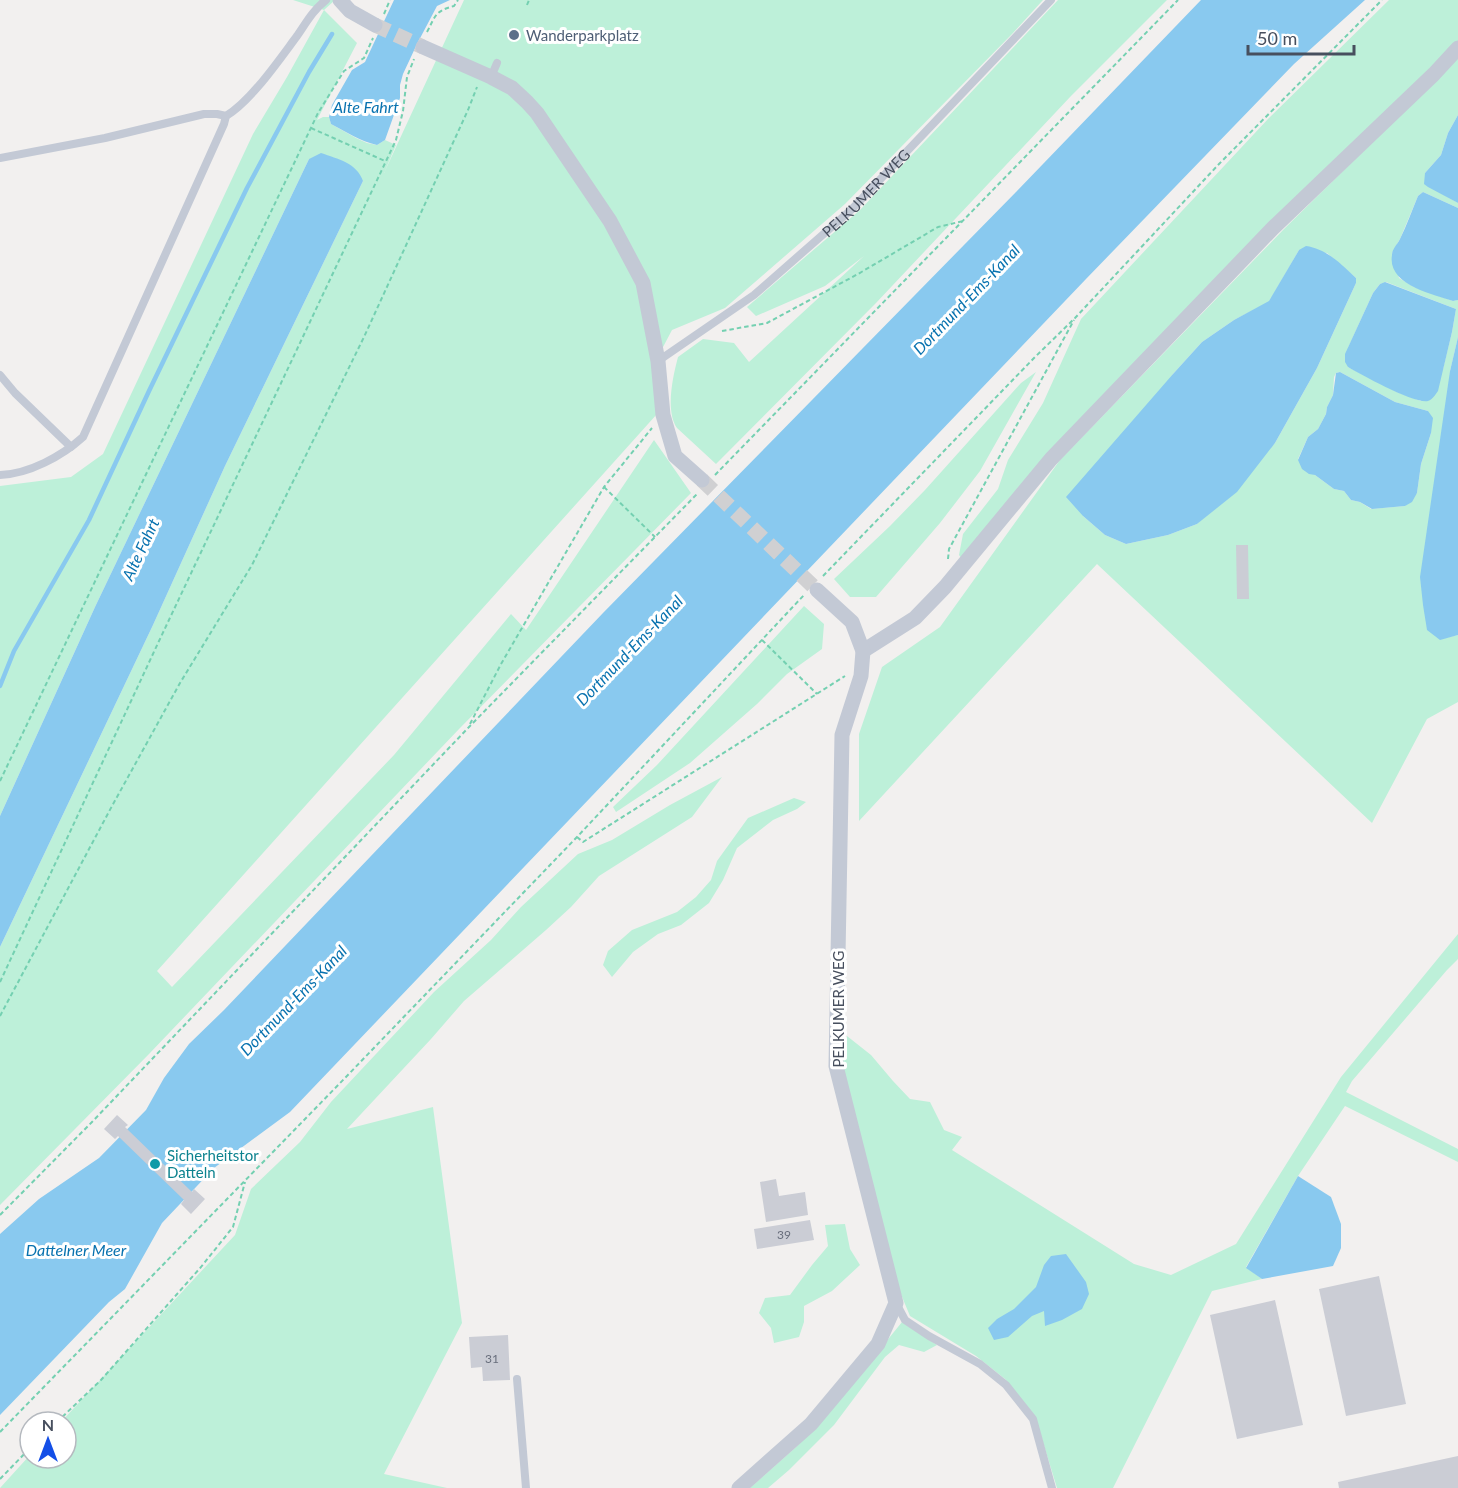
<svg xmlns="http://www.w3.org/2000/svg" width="1458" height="1488" font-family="Lato,sans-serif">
  <rect width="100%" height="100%" fill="#f2f0ef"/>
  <g fill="#bdf0d9" fill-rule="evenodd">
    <polygon points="293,0 335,0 324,10 357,43 317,120 323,117 329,117 331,124 356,138 367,143 377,145 385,140 396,145 384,173 464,0 1043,0 1013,33 845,204 725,308 672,330 653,366 657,414 157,971 172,987 394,755 511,614 526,630 654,440 691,493 460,728 149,1054 0,1205 0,947 153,625 225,466 363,181 309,159 95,607 0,816 0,486 71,477 103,454 253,134 287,77 324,10"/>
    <path d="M1058 0H1167L1071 96 876 303 716 464 677 428C665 411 673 376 678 357L703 339 734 343 749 362 864 256 825 286 756 316 747 307 860 210Z"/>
    <polygon points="1389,0 1458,0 1458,41 962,559 959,555 963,534 998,489 1008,460 1043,403 1081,319 1268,119"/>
    <path d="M1458 58V115L1448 133 1441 155 1425 173V184L1458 203V208L1423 192 1418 196 1400 239 1392 253 1399 278 1414 287 1453 301 1458 300V337L1450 371 1440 639 1458 635V702L1427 719 1372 823 1097 564 859 821V734L882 667 940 627 1060 460 1284 229ZM1299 250 1327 253 1356 278V283L1317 368 1275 443 1197 524 1168 535 1126 544 1105 535 1083 516 1173 374 1202 342 1234 320 1269 302ZM1386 282 1456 309 1452 332 1443 369 1421 401 1397 392 1348 367V348L1373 293 1380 284ZM1340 372 1395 402 1428 411 1431 433 1421 464 1417 493 1405 506 1371 509 1360 502 1351 500 1344 491 1334 489 1315 475 1298 459 1308 437 1318 429 1326 414 1327 407 1333 395 1334 377 1336 373Z"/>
    <polygon points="1036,372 980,471 940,523 876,597 850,597 834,579 890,526 925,490 1021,383"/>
    <polygon points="804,606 824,624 822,649 787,674 757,704 690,763 616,812 613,807 657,765"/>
    <polygon points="722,777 692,817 599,876 571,907 546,930 464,1001 431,1039 347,1129 433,1107 462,1323 384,1474 447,1488 0,1488 30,1455 30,1458 66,1458 66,1422 61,1422 235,1235 251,1189 300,1142 331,1102 434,992 491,940 521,907 578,854 612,840 670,805"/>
    <polygon points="794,798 806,802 797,809 773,820 737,848 723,880 709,903 681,925 658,934 633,952 612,977 603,965 608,951 632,930 677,912 696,897 711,880 717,861 748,818"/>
    <polygon points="1458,934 1458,959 1447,970 1352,1081 1346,1092 1458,1149 1458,1162 1345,1106 1298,1176 1246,1267 1262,1279 1212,1291 1113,1488 1057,1488 1035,1416 1005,1379 976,1356 910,1316 900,1292 841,1069 847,1036 871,1055 893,1081 910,1099 930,1102 944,1130 962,1137 952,1150 1134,1264 1171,1275 1236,1244 1341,1077"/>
    <polygon points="845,1224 850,1249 860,1265 832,1291 804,1306 804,1322 799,1337 774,1343 771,1328 759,1313 765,1298 790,1295 812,1265 828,1246 825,1225"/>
    <polygon points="902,1322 937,1345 924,1352 899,1345 885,1357 834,1425 789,1470 768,1488 750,1488 795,1448 822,1421"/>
  </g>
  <g fill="#89c9ef">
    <path d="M394 0H450L437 6 417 44 403 74 400 85V98L385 140 377 145C360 141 346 132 331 124L329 117 332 105 352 70 365 62Z"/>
    <polygon points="1201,0 1365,0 1294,64 1086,279 290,1112 214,1168 162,1223 125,1289 109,1302 0,1415 0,1234 39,1199 99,1158 146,1110 164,1078 189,1044 224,1010 603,613 1016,192"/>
    <polygon points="1458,115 1458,203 1428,187 1424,184 1425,173 1441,155 1448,133"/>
    <path d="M321 153C338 159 357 163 363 181L225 466 153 625 0 947V816L95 607 309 159Z"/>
    <path d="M1423 192 1458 208V300L1453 301C1433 294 1387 285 1392 255 1392 249 1397 245 1400 239 1407 225 1412 210 1418 196Z"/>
    <path d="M1306 246C1327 249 1341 264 1356 278V283L1317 368 1275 443 1237 492 1197 524 1168 535 1126 544 1105 535 1083 516 1066 497 1173 374 1202 342 1234 320 1269 301 1299 250Z"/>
    <path d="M1385 282 1456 309 1452 332 1438 391C1435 395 1433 399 1428 401 1414 404 1362 375 1348 367L1345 362V354L1373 293 1380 284Z"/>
    <polygon points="1458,337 1458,635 1440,640 1427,630 1423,605 1420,577 1450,371"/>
    <polygon points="1340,372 1395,402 1428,411 1433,418 1431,433 1421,464 1417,493 1412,502 1405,506 1372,509 1360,502 1351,500 1344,491 1334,489 1315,475 1309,474 1302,469 1298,460 1308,437 1318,429 1326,414 1327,407 1333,395 1336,373"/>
    <polygon points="1298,1176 1331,1197 1341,1224 1341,1248 1333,1266 1262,1279 1246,1268"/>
    <polygon points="1066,1254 1086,1282 1089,1294 1082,1309 1062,1320 1045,1326 1044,1311 1032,1316 1008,1337 994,1340 988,1328 997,1319 1014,1309 1036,1287 1044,1265 1051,1256"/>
  </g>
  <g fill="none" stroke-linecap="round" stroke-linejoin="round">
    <polyline stroke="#89c9ef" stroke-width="4.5" points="0,686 14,651 89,520 149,391 247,188 309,72 332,34"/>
  </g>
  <g fill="#cbcdd5">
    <polygon points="1236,545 1248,545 1249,599 1237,599"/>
    <polygon points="117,1115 128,1125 125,1127 192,1192 194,1189 205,1199 191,1214 181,1204 184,1200 118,1136 115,1139 104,1129"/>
    <polygon points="776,1179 779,1196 805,1192 808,1215 766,1222 760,1182"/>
    <polygon points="810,1220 814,1240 757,1249 754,1229"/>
    <polygon points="1379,1276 1406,1404 1346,1416 1319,1289"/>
    <polygon points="1275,1300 1303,1425 1237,1439 1210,1315"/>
    <polygon points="508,1335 510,1380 483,1381 482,1367 471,1368 469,1337"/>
    <polygon points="1458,1456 1458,1488 1339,1488 1338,1482"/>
  </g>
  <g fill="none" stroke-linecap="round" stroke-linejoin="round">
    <g stroke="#d0d0d2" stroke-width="15" stroke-dasharray="15 8" stroke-linecap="butt">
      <polyline points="375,25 423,47"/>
      <polyline points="702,480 817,590"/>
    </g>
    <g stroke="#74d0b1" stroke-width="2" stroke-dasharray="4.5 3" stroke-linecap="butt">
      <polyline points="527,5 529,0"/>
      <polyline points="384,14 390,0"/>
      <path d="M427 32C436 15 435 11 454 6L458 0"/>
      <polyline points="311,128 385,161"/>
      <polyline points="722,331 767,323 858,274 938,227 963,221"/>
      <polyline points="715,475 1178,0"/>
      <polyline points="604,487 655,537"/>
      <polyline points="948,559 949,549 1074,320"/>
      <polyline points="823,576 1034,358 1075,318 1219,164 1382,0"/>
      <polyline points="762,640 817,694"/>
      <polyline points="470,724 501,664 604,487 652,428"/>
      <polyline points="0,781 318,113 344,71 364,58 373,38"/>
      <polyline points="577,837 583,842 845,676"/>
      <polyline points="0,982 159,641 396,140 403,111 407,77 414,59"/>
      <polyline points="0,1016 112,806 180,683 252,565 364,337 468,110 477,87"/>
      <polyline points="0,1215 92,1122 469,727 697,494"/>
      <polyline points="57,1422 101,1380 201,1267 233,1227 245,1182"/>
      <polyline points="0,1432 344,1079 577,837 804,595"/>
      <polyline points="0,1479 30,1448"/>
    </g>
    <g stroke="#c3c9d5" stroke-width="8">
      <polyline points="491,77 497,63"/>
      <polyline points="0,158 105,138 204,114 217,114 226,116"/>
      <path id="s1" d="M658 361 754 295 851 210 1051 0"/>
      <polyline points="0,375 15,393 71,447"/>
      <path d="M0 475C29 474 62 456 83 437L224 124 226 116C251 101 279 60 297 36 306 23 313 10 326 0"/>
      <polyline points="897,1305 905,1320 929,1336 980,1364 1006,1385 1033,1419 1052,1488"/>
      <polyline points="517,1379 526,1488"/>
    </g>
    <g stroke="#c3c9d5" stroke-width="15">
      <polyline points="340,0 350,11 375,25"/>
      <polyline points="423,47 491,77 512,88 527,102 537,113 610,221 643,283 658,361 663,415 675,456 702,480"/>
      <polyline points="863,651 915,618 945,587 1051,459 1273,228 1434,74 1458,48"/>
      <polyline points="739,1488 811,1424 878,1344 896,1303 836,1066 842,735 861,676 863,651 852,622 817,590"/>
    </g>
  </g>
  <circle fill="#5c6f8a" stroke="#fff" stroke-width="2" cx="514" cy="35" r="6"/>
  <circle fill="#0f9aa8" stroke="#fff" stroke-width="2" cx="155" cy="1164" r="6"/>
  <g text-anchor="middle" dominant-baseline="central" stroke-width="6" stroke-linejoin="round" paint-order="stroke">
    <g font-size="12" fill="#686e7c">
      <text x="784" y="1234">39</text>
      <text x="492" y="1358">31</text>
    </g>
    <g font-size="15" fill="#4e5e75" stroke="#fff" text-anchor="start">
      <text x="526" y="35">Wanderparkplatz</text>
    </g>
    <g font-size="15" fill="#474f5e" stroke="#fff">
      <text stroke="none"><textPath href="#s1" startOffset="268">PELKUMER WEG</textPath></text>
      <text transform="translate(838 1009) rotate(-90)">PELKUMER WEG</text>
    </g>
    <g font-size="15" fill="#0d838f" stroke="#fff" text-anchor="start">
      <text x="167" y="1155">Sicherheitstor<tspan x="167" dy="17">Datteln</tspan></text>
    </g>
    <g font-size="16" font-style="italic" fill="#0872af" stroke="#fff">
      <text x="366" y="106">Alte Fahrt</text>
      <text transform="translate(966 299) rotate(-46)">Dortmund-Ems-Kanal</text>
      <text transform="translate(140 549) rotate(-65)">Alte Fahrt</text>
      <text transform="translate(629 650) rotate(-46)">Dortmund-Ems-Kanal</text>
      <text transform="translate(293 1000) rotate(-46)">Dortmund-Ems-Kanal</text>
      <text x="76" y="1249">Dattelner Meer</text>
    </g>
  </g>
  <g transform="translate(48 1440)"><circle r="28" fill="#ffffff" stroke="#b5b9bf" stroke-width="1.5"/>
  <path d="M0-4.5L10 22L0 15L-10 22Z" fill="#144fe7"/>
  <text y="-9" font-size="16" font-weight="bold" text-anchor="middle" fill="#474f5e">N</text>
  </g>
  <path d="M1248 45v9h106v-9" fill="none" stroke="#474f5e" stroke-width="3"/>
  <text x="1257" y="45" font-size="18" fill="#474f5e" stroke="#ffffff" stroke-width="4.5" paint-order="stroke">50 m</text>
</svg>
